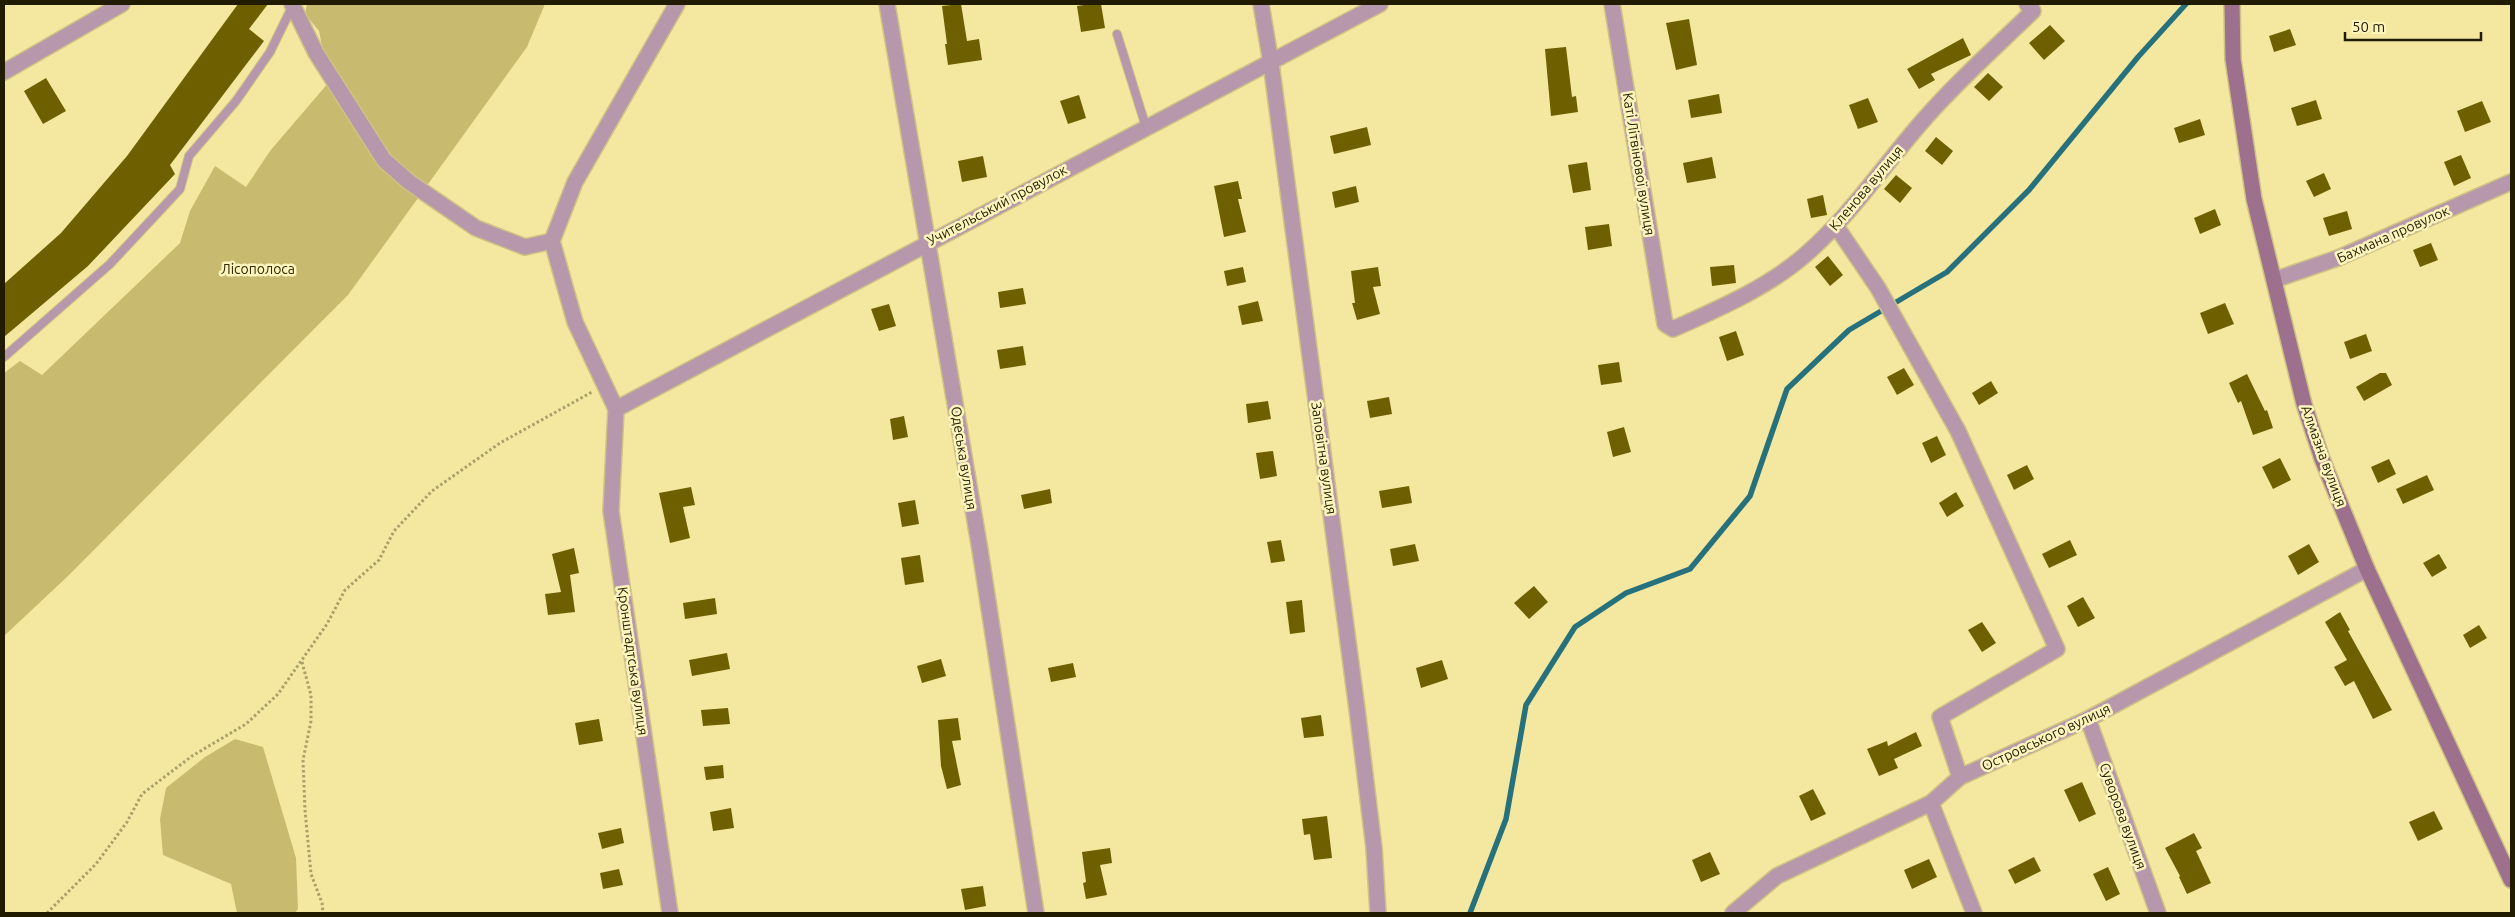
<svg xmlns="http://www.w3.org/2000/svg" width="2515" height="917" font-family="Ubuntu,sans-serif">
  <rect width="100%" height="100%" fill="#f4e8a1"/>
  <g fill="#c8bb6f">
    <polygon points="307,4 545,4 527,47 348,295 68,576 4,636 4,373 20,361 42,375 180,243 190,211 215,166 246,187 270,151 329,82 319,31 305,14"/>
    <polygon points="235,739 263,747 296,858 298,909 295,913 237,913 231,884 163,855 160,819 166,788 205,757"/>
  </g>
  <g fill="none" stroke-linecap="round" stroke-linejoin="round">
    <polyline stroke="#27717d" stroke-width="5.5" points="1470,913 1506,819 1526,705 1575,627 1626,593 1690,569 1750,496 1787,389 1849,330 1947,272 2029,190 2138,57 2186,4"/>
  </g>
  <g fill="#6e6000">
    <polygon points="238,4 268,4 249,29 264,41 170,165 175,174 88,266 4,337 4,284 61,233 127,156"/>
    <polygon points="961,4 967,41 979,39 982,60 948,65 945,44 947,44 942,6"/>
    <polygon points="1091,4 1101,4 1105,28 1081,32 1077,6"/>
    <polygon points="1689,19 1697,65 1676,70 1666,23"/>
    <polygon points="2050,25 2065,41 2044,60 2029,43"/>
    <polygon points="2290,29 2296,45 2274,52 2269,36"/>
    <polygon points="1963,38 1971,55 1931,74 1935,80 1919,89 1907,69"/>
    <polygon points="1566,47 1572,97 1576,96 1578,112 1551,116 1545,49"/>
    <polygon points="1988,73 2003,87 1989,101 1974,87"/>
    <polygon points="46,78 66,111 43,124 24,91"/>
    <polygon points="1719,94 1722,113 1691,118 1688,100"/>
    <polygon points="1079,95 1086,118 1068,124 1060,101"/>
    <polygon points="1868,98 1878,122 1858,129 1849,105"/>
    <polygon points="2316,100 2322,119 2297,126 2291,108"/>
    <polygon points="2482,101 2491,122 2465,132 2457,111"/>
    <polygon points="2200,119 2205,135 2179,143 2174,128"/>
    <polygon points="1367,127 1371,145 1334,154 1330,136"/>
    <polygon points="1936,137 1953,151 1942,165 1925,151"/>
    <polygon points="2461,155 2471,178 2454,186 2444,162"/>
    <polygon points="983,156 987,177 962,182 958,161"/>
    <polygon points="1712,157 1716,178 1687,183 1683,163"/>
    <polygon points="1587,162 1591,190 1573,193 1568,165"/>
    <polygon points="2324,173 2331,189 2314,197 2306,181"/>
    <polygon points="1896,175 1912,188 1900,203 1884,189"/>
    <polygon points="1238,181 1242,199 1238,199 1246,232 1224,237 1214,186"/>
    <polygon points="1356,186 1359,202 1335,208 1332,192"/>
    <polygon points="1823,195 1827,215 1811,218 1807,199"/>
    <polygon points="2215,209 2221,225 2200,234 2194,218"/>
    <polygon points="2347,211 2352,229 2329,236 2323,218"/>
    <polygon points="1609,224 1612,246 1588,250 1585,227"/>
    <polygon points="2431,243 2438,260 2420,267 2413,250"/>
    <polygon points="1828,256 1843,275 1830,286 1815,267"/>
    <polygon points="1734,265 1736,283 1712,286 1710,267"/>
    <polygon points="1243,267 1246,282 1227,286 1224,271"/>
    <polygon points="1378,267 1381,286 1373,287 1380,314 1357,320 1352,303 1355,303 1351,271"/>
    <polygon points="1023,288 1026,304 1000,308 998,292"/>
    <polygon points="1258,301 1263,321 1242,325 1238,306"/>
    <polygon points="2225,303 2234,324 2208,334 2200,313"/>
    <polygon points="889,304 896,326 879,331 871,309"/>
    <polygon points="1736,331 1744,355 1727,361 1719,337"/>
    <polygon points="2366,334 2372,351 2350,359 2344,342"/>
    <polygon points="1023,346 1026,365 1000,369 997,350"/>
    <polygon points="1619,362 1622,382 1601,385 1598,365"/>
    <polygon points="1904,368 1914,385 1897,395 1887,377"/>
    <polygon points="2380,373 2386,373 2392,385 2364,401 2356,387"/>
    <polygon points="2247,374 2265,411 2267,410 2273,428 2253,435 2241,401 2238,403 2229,383"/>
    <polygon points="1991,381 1998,393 1979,405 1972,393"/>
    <polygon points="1389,397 1392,414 1370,418 1367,401"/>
    <polygon points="1268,401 1271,419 1248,423 1246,404"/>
    <polygon points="904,416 908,437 893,440 890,419"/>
    <polygon points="1624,427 1631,452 1613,457 1607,432"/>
    <polygon points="1937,436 1946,455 1931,463 1922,443"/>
    <polygon points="1273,451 1277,476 1260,479 1256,453"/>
    <polygon points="2280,458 2291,480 2273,489 2262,467"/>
    <polygon points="2389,459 2396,474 2378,483 2371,467"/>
    <polygon points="2027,465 2034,479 2014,490 2007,475"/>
    <polygon points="2427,475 2434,490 2403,504 2396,489"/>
    <polygon points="1409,486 1412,503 1382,508 1379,491"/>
    <polygon points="691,487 695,505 683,507 690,538 670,543 659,493"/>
    <polygon points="1050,489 1052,503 1024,509 1021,495"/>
    <polygon points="1956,492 1964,506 1947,517 1939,503"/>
    <polygon points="915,500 919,524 902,527 898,503"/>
    <polygon points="1281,540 1285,561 1271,563 1267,542"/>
    <polygon points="2070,540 2077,555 2049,568 2042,554"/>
    <polygon points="1415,544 1419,561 1393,566 1390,549"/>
    <polygon points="2309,544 2319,562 2298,575 2288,556"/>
    <polygon points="574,548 579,573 570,575 575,612 548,615 545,594 561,592 552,554"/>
    <polygon points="2439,554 2447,568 2432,577 2423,563"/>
    <polygon points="920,555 924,582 905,585 901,558"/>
    <polygon points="1534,586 1548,602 1529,619 1514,603"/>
    <polygon points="2083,597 2095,618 2078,627 2067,606"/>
    <polygon points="715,598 717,614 685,619 683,603"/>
    <polygon points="1302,600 1305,632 1290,634 1286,602"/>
    <polygon points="2340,612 2350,630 2348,631 2392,710 2373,719 2354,681 2345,686 2334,667 2347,660 2325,622"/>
    <polygon points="1982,622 1996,643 1982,652 1968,630"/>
    <polygon points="2479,625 2487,638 2470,648 2463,635"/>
    <polygon points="727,653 730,669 692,676 689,660"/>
    <polygon points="941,659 946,676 922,683 917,666"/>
    <polygon points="1442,660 1448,679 1421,688 1416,668"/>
    <polygon points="1073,663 1076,677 1051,682 1048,668"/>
    <polygon points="728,708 730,724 703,726 701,710"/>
    <polygon points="1321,715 1324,736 1304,738 1301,718"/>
    <polygon points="958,718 961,740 952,741 961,785 947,789 941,766 938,720"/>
    <polygon points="599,719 603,741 579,745 575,723"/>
    <polygon points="1916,732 1922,746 1894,759 1898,768 1879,776 1867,749 1887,741 1888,746"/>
    <polygon points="723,765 724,778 706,780 704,767"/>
    <polygon points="2082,782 2096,814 2079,822 2064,790"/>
    <polygon points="1813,789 1826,814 1811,821 1799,796"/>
    <polygon points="731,808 734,828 713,831 710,812"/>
    <polygon points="2434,811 2443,829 2418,841 2409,822"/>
    <polygon points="1327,816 1332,858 1314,860 1310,834 1304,835 1302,819"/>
    <polygon points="621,828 624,843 602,849 598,833"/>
    <polygon points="2194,833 2202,848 2196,851 2211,883 2187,894 2179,877 2180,876 2165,848"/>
    <polygon points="1110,848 1112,863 1100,865 1107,895 1086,899 1083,883 1086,882 1082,852"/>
    <polygon points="1710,852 1720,874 1701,882 1692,860"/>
    <polygon points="2034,857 2041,871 2015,884 2008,870"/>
    <polygon points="1929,859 1937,877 1912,889 1904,870"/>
    <polygon points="2108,867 2120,894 2106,901 2093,874"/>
    <polygon points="619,869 623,885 603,889 600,873"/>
    <polygon points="983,886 986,906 965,910 961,889"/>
  </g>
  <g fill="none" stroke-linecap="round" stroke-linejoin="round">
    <g stroke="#cec384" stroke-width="10">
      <g id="service">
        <polyline points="1117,34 1146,127"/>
        <polyline points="4,357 110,264 180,189 189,156 236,101 270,52 292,7"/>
      </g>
    </g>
    <g stroke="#cec384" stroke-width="18">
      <g id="minor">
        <polyline points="292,4 316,53 384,160 409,182 476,228 525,247 552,241"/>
        <polyline points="887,4 980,550 1036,913"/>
        <polyline points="1261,4 1271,63 1357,709 1374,848 1378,913"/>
        <path d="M1612 4 1665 324 1673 329C1718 309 1767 288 1805 255 1849 217 1882 168 1920 124 1954 84 1995 48 2033 11L2027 4"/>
        <polyline points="4,72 122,4"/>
        <polyline points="1836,226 1878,288 1958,431 2057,649 1940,717 1960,777"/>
        <polyline points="2274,280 2338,258 2511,182"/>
        <polyline points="616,409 1380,4"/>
        <polyline points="616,409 611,511 670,913"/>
        <polyline points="616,409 575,322 552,241 575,182 677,4"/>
        <polyline points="2088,719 2158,913"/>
        <polyline points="1931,803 1974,913"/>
        <polyline points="1733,913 1777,876 1931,803 1960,777 2088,719 2367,569"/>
      </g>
    </g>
    <g stroke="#cec384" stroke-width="18">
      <polyline id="secondary" points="2232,4 2233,59 2254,199 2304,404 2322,459 2367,569 2511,880"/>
    </g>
    <g stroke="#a99f68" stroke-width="3" stroke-dasharray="2.5 2.5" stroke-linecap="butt">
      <polyline points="302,662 311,695 311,721 303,760 305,810 311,874 322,903 323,913"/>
      <polyline points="47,913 96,864 127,822 142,794 192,756 246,724 278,694 327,624 345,590 379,560 394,531 432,491 500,443 592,392"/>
    </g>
    <use href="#service" stroke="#b697ab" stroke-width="8"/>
    <use href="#minor" stroke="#b697ab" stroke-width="15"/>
    <use href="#secondary" stroke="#9d708e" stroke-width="15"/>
  </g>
  <g text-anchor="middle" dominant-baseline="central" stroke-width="5" stroke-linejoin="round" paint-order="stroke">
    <g font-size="14" fill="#211c01" stroke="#fef5bd">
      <text transform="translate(1639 164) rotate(81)">Каті Літвінової вулиця</text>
      <text transform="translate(1866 188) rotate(-50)">Кленова вулиця</text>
      <text transform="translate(997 205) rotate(-28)">Учительський провулок</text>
      <text transform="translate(2393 234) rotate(-24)">Бахмана провулок</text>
      <text transform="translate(2324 456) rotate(70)">Алмазна вулиця</text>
      <text transform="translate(964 458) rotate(81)">Одеська вулиця</text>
      <text transform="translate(1324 458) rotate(82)">Заповітна вулиця</text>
      <text transform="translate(633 661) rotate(82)">Кронштадтська вулиця</text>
      <text transform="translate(2046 737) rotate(-25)">Островського вулиця</text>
      <text transform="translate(2123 816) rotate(70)">Суворова вулиця</text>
    </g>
    <g font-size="14" fill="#302a06" stroke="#fef5bd">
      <text x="258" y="269">Лісополоса</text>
    </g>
  </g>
  <rect width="2515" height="917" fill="none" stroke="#211c01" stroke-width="10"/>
  <path d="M2345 32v8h136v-8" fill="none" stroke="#211c01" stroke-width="2.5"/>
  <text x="2352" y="32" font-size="15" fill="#211c01" stroke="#fef5bd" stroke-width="4" paint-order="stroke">50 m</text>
</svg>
